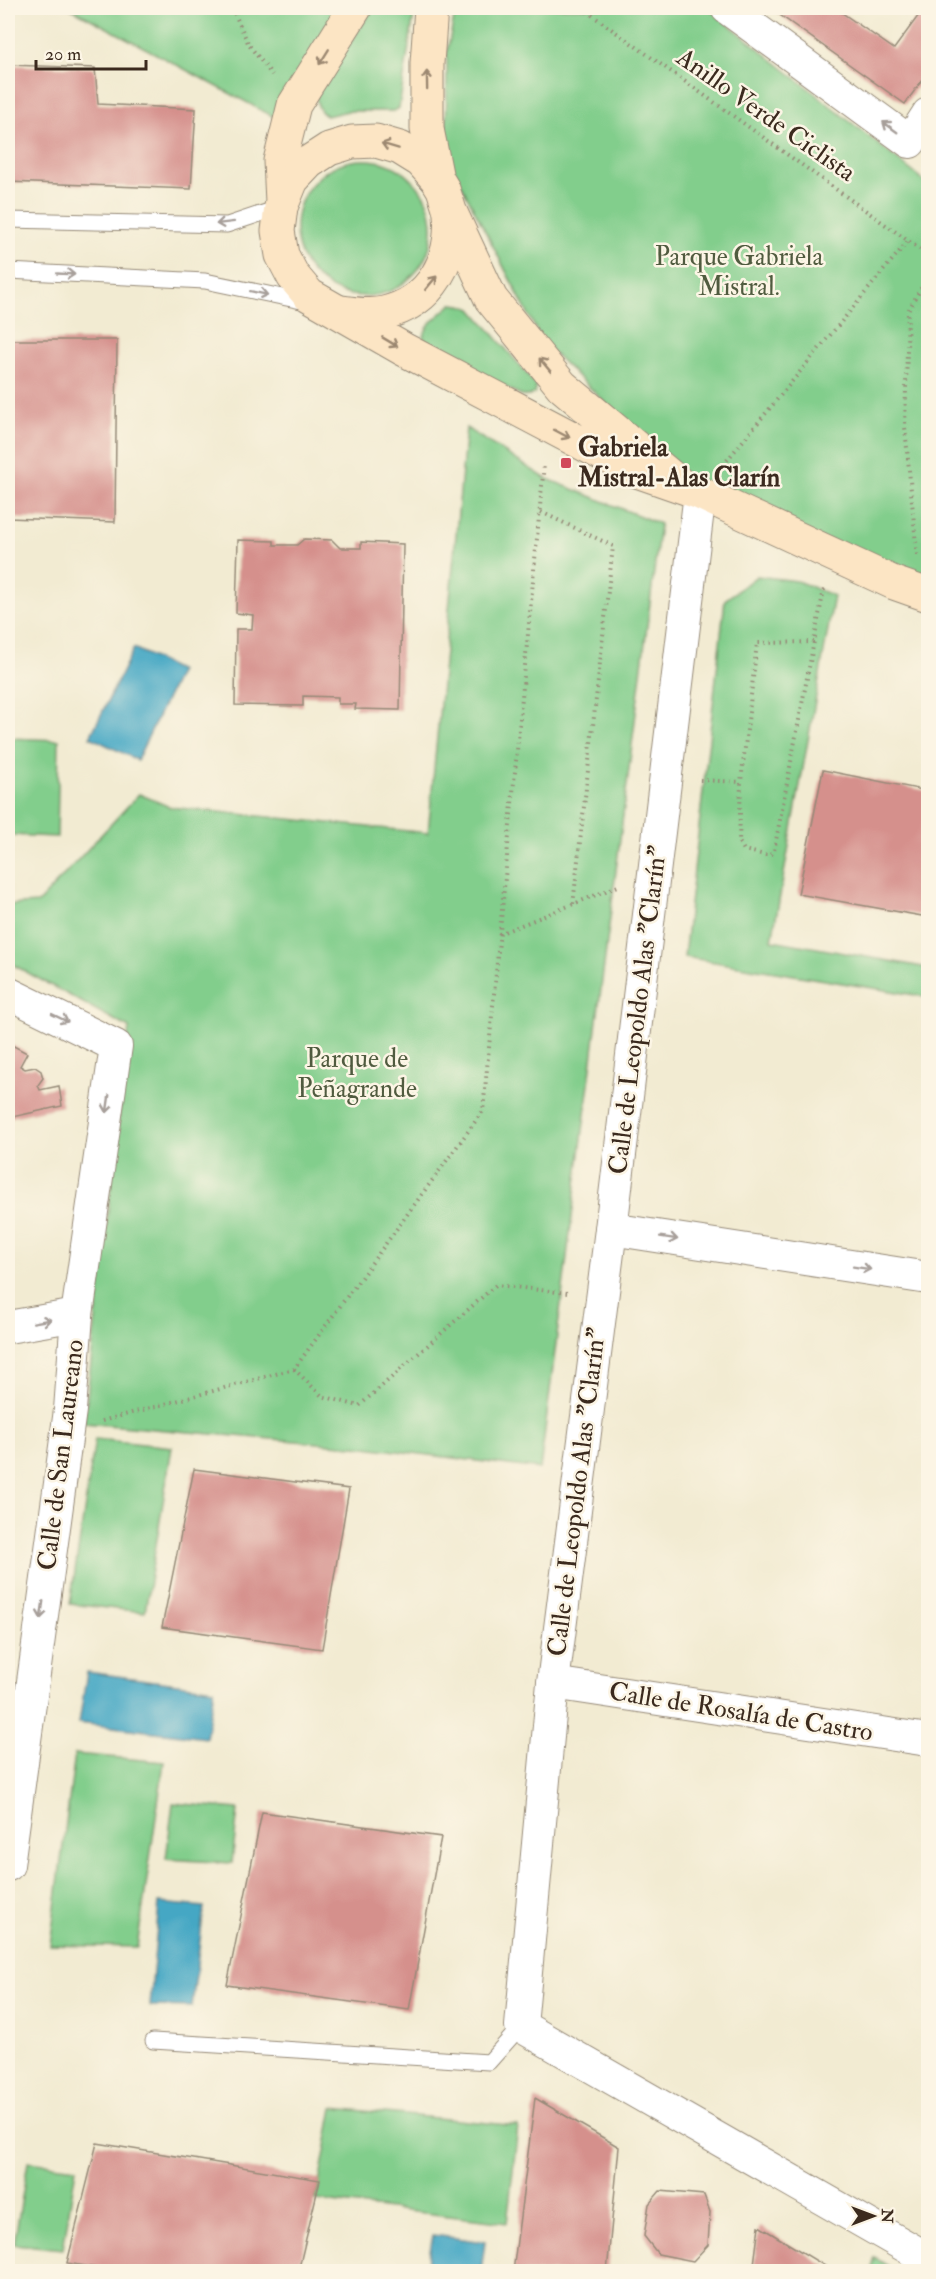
<svg xmlns="http://www.w3.org/2000/svg" width="936" height="2279" font-family="'IM FELL Double Pica',serif">
  <rect width="100%" height="100%" fill="#fcf5e5"/>
  <filter id="ink" filterUnits="userSpaceOnUse"><feTurbulence type="fractalNoise" baseFrequency=".0167" numOctaves="2"/><feDisplacementMap in="SourceGraphic" scale="12" xChannelSelector="R" yChannelSelector="G"/><feConvolveMatrix kernelMatrix="1 2 1 2 8 2 1 2 1" color-interpolation-filters="sRGB"/></filter>
  <filter id="wash" filterUnits="userSpaceOnUse"><feTurbulence type="fractalNoise" baseFrequency=".008" numOctaves="4" result="noise"/><feDisplacementMap in="SourceGraphic" scale="24" xChannelSelector="R" yChannelSelector="G"/><feGaussianBlur stdDeviation="1.35" result="paint"/><feColorMatrix in="noise" values="0 0 0 0 0 0 0 0 0 0 0 0 0 0 0 0 0 1.4 0 .05"/><feComposite in="paint" operator="in"/></filter>
  <g filter="url(#wash)">
    <rect width="100%" height="100%" fill="#f2ebd2"/>
    <g fill="#82ce8c" stroke="#5e7c55" stroke-width="1.5">
      <polygon points="70,8 346,8 274,117"/>
      <path d="M373 8H415L399 108 394 111H348L327 116C318 111 317 104 316 94Z"/>
      <polygon points="456,8 708,8 928,184 928,580 700,493 543,343 446,155 447,52"/>
      <circle cx="364" cy="228" r="68"/>
      <polygon points="452,304 461,305 472,309 528,375 536,386 535,393 529,396 523,396 427,347 423,336 430,323"/>
      <polygon points="466,428 545,478 660,524 540,1469 365,1447 84,1423 129,1028 8,962 8,905 38,903 139,794 170,807 428,833"/>
      <polygon points="757,576 797,581 834,596 772,940 928,968 928,997 684,957 725,600"/>
      <polygon points="8,738 59,740 57,837 8,835"/>
      <polygon points="95,1439 172,1447 145,1612 70,1604"/>
      <polygon points="75,1754 164,1762 137,1947 50,1945"/>
      <polygon points="173,1803 238,1809 232,1863 166,1859"/>
      <polygon points="333,2108 518,2126 507,2223 316,2200"/>
      <polygon points="28,2162 76,2168 63,2249 14,2244"/>
      <polygon points="875,2258 896,2271 871,2271"/>
    </g>
    <g fill="#44a7c4" stroke="#406871" stroke-width="1.5">
      <polygon points="134,648 180,671 137,760 90,737"/>
      <polygon points="87,1672 214,1689 206,1738 79,1723"/>
      <polygon points="159,1903 204,1907 192,2007 150,2006"/>
      <polygon points="433,2235 485,2242 481,2271 426,2271"/>
    </g>
    <g id="blocks">
      <g fill="#d5908c">
        <polygon points="770,8 835,8 894,49 924,8 928,8 928,72 905,104"/>
        <polygon points="8,65 95,68 98,104 196,109 191,189 8,182"/>
        <polygon points="8,340 117,340 115,522 8,518"/>
        <polygon points="304,539 332,540 340,548 361,548 361,542 403,544 400,710 355,709 356,704 338,704 338,697 303,696 303,706 235,705 236,629 252,629 253,615 236,613 238,540 274,541 274,545 297,545"/>
        <polygon points="823,770 928,791 928,917 798,894"/>
        <polygon points="8,1043 27,1053 20,1066 25,1069 35,1067 41,1071 43,1078 38,1085 40,1090 59,1086 62,1106 8,1118"/>
        <polygon points="194,1469 349,1489 322,1649 162,1627"/>
        <polygon points="262,1812 441,1837 409,2010 227,1985"/>
        <polygon points="535,2098 619,2147 607,2272 513,2272"/>
        <polygon points="97,2143 320,2180 298,2272 122,2272 67,2263"/>
        <polygon points="660,2191 704,2195 710,2212 708,2245 693,2261 658,2254 644,2236 649,2204"/>
        <polygon points="759,2226 830,2269 829,2272 753,2272"/>
      </g>
    </g>
  </g>
  <g filter="url(#ink)">
    <use href="#blocks" fill-opacity="0" stroke="#968a78" stroke-width="1.5"/>
    <g fill="none" stroke-linecap="round" stroke-linejoin="round">
      <g stroke="#968a78" stroke-width="17">
        <g id="lane">
          <polyline points="8,220 227,225 281,207"/>
          <polyline points="8,271 205,281 311,303"/>
          <polyline points="153,2041 489,2062 521,2026"/>
        </g>
      </g>
      <g stroke="#968a78" stroke-width="34">
        <g id="street">
          <polyline points="727,8 910,142 928,114"/>
          <polyline points="700,493 611,1229 553,1683 521,2026 928,2259"/>
          <polyline points="8,993 116,1046 77,1315 70,1410 8,1865"/>
          <polyline points="611,1229 928,1278"/>
          <polyline points="8,1327 77,1315"/>
          <polyline points="553,1683 928,1740"/>
        </g>
      </g>
      <g stroke="#968a78" stroke-width="35">
        <g id="secondary">
          <polyline points="431,8 427,63 427,129 437,179"/>
          <polyline points="282,202 280,161 294,105 355,8"/>
          <path d="M342 312C356 314 370 316 384 313 432 302 454 259 450 214"/>
          <polyline points="683,487 562,386 491,299 450,211 443,189 437,179 421,161 400,148 376,141 352,142 329,149 309,162 292,180 281,207 278,231 282,255 293,276 309,295 403,349 631,469 700,493 894,583 928,595"/>
        </g>
      </g>
      <g stroke="#968a78" stroke-width="4" stroke-dasharray="1.5 4.5" stroke-linecap="butt">
        <polyline points="232,8 249,45 272,75"/>
        <polyline points="582,8 928,255"/>
        <polyline points="723,465 908,241"/>
        <polyline points="541,512 613,546 573,905"/>
        <polyline points="917,555 905,427 908,311 928,276"/>
        <polyline points="814,642 757,643 741,782 739,842 744,850 769,856 774,851 824,589"/>
        <polyline points="700,780 741,782"/>
        <polyline points="499,934 618,886"/>
        <polyline points="294,1369 322,1396 359,1406 496,1285 567,1293"/>
        <polyline points="102,1421 294,1369 483,1111 544,464"/>
      </g>
      <use href="#lane" stroke="#fff" stroke-width="15"/>
      <use href="#street" stroke="#fff" stroke-width="32"/>
      <use href="#secondary" stroke="#fce5c4" stroke-width="33"/>
    </g>
    <defs><path id="oneway-shaft" d="M-6 0H5M1.5-3L5.5 0L1.5 3" fill="none" stroke-width="1.6" stroke-linecap="round" stroke-linejoin="round" transform="scale(1.5)"/></defs>
    <g stroke="#9c8871">
      <use href="#oneway-shaft" transform="translate(324 57) rotate(122)"/>
      <use href="#oneway-shaft" transform="translate(427 80) rotate(-91)"/>
      <use href="#oneway-shaft" transform="translate(390 146) rotate(-163)"/>
      <use href="#oneway-shaft" transform="translate(431 283) rotate(-50)"/>
      <use href="#oneway-shaft" transform="translate(390 342) rotate(31)"/>
      <use href="#oneway-shaft" transform="translate(545 365) rotate(-130)"/>
      <use href="#oneway-shaft" transform="translate(562 434) rotate(28)"/>
    </g>
    <g stroke="#a79f9a">
      <use href="#oneway-shaft" transform="translate(890 127) rotate(-144)"/>
      <use href="#oneway-shaft" transform="translate(225 223) rotate(173)"/>
      <use href="#oneway-shaft" transform="translate(66 274) rotate(3)"/>
      <use href="#oneway-shaft" transform="translate(259 293) rotate(12)"/>
      <use href="#oneway-shaft" transform="translate(60 1018) rotate(26)"/>
      <use href="#oneway-shaft" transform="translate(108 1104) rotate(98)"/>
      <use href="#oneway-shaft" transform="translate(669 1238) rotate(9)"/>
      <use href="#oneway-shaft" transform="translate(862 1268) rotate(9)"/>
      <use href="#oneway-shaft" transform="translate(42 1321) rotate(-10)"/>
      <use href="#oneway-shaft" transform="translate(42 1610) rotate(98)"/>
    </g>
  </g>
  <rect fill="#d1495b" stroke="#fcf5e5" stroke-width="2" x="560" y="457" width="12" height="12" rx="3"/>
  <g text-anchor="middle" dominant-baseline="central" stroke-width="5" stroke-linejoin="round" paint-order="stroke">
    <g font-size="26" fill="#3b2a1e" stroke="#fcf5e5">
      <text transform="translate(766 115) rotate(35)">Anillo Verde Ciclista</text>
      <text transform="translate(638 1010) rotate(-83)">Calle de Leopoldo Alas "Clarín"</text>
      <text transform="translate(61 1455) rotate(-83)">Calle de San Laureano</text>
      <text transform="translate(577 1492) rotate(-83)">Calle de Leopoldo Alas "Clarín"</text>
      <text transform="translate(741 1712) rotate(9)">Calle de Rosalía de Castro</text>
    </g>
    <g font-size="26" fill="#505b3f" stroke="#fcf5e5">
      <text x="739" y="257">Parque Gabriela<tspan x="739" dy="30">Mistral.</tspan></text>
      <text x="357" y="1059">Parque de<tspan x="357" dy="30">Peñagrande</tspan></text>
    </g>
    <g font-size="26" font-weight="bold" fill="#3b2a1e" stroke="#fcf5e5" text-anchor="start">
      <text x="578" y="448">Gabriela<tspan x="578" dy="30">Mistral-Alas Clarín</tspan></text>
    </g>
  </g>
  <rect width="936" height="2279" fill="none" stroke="#fcf5e5" stroke-width="30"/>
  <g transform="translate(873 2216) rotate(90)" stroke="#fcf5e5" stroke-width="4.5" paint-order="stroke">
  <path d="M0-4.5L10 22L0 15L-10 22Z" fill="#3b2a1e"/>
  <text y="-9" font-size="16" font-weight="bold" text-anchor="middle" fill="#3b2a1e">N</text>
  </g>
  <path d="M36 60v9h110v-9" fill="none" stroke="#3b2a1e" stroke-width="3"/>
  <text x="45" y="60" font-size="18" fill="#3b2a1e" stroke="#fcf5e5" stroke-width="4.5" paint-order="stroke">20 m</text>
</svg>
